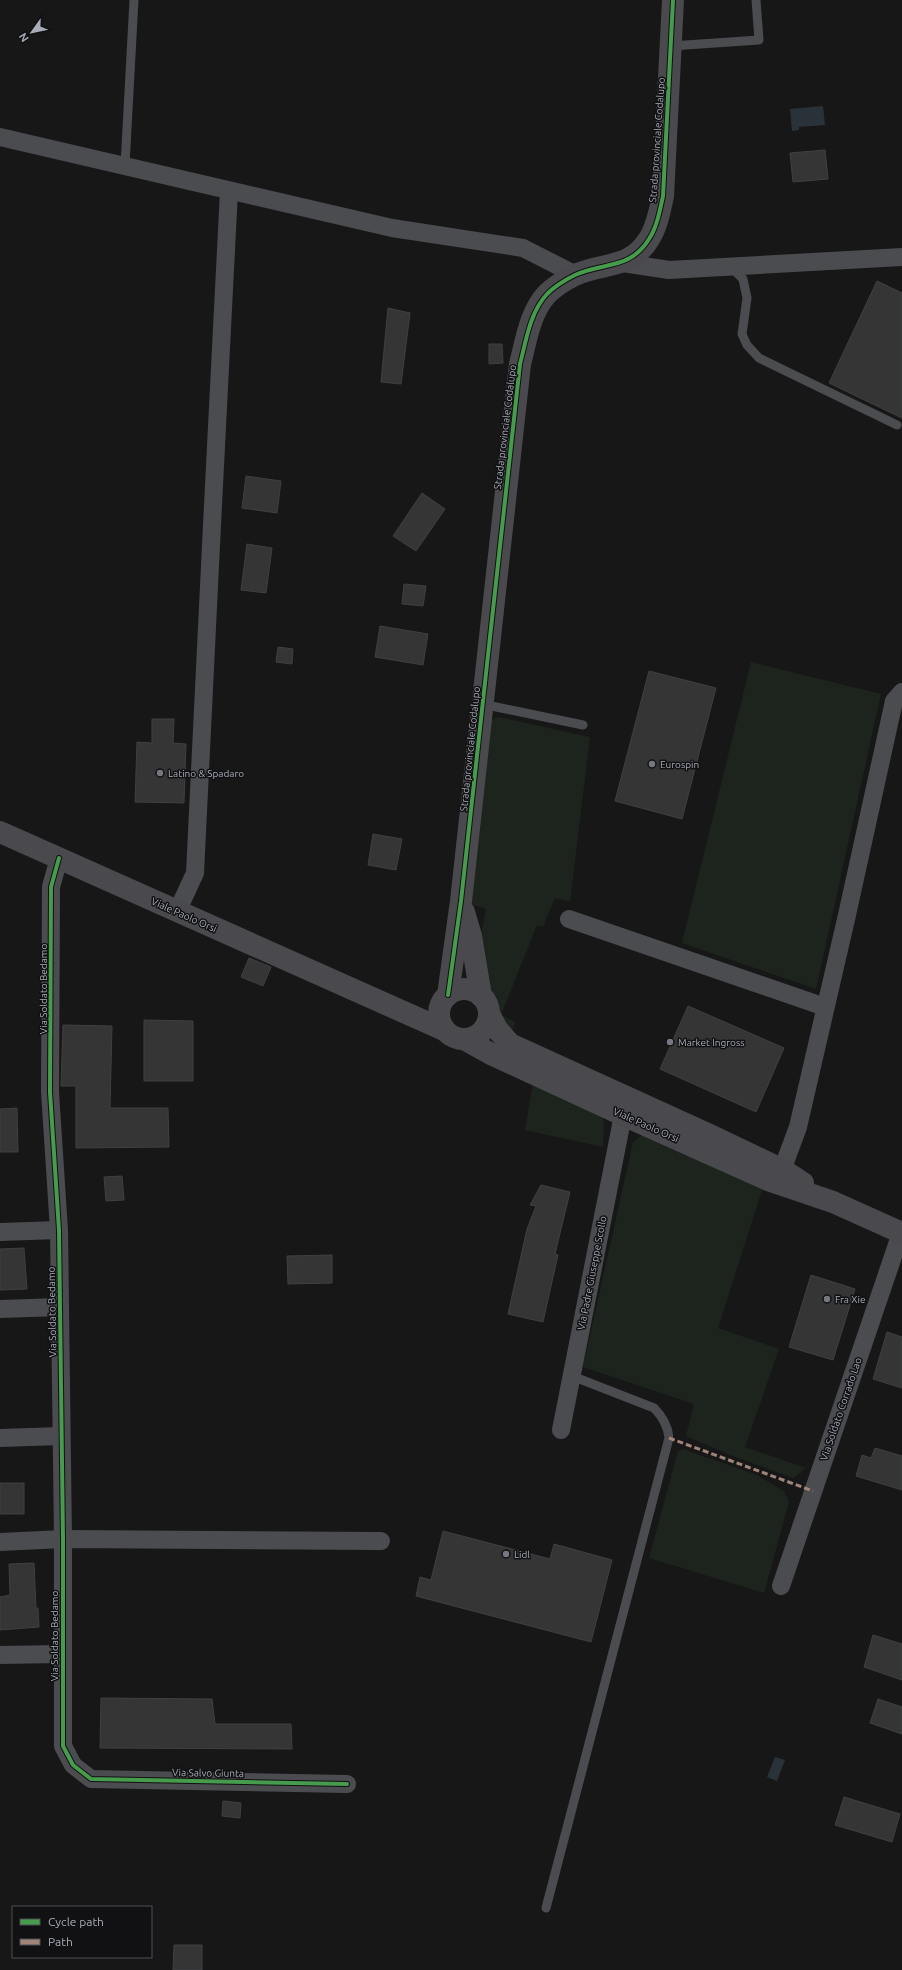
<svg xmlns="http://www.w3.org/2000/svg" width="902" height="1970" font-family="Ubuntu,sans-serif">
  <rect width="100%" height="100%" fill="#171717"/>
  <g fill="#1d241e">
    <polygon points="751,662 881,694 816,989 682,943"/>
    <polygon points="499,717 590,737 570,902 555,898 543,927 537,925 501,1015 512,1020 515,1023 510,1035 491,995 480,939 486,909 470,904 490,721"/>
    <polygon points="533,1083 602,1114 604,1124 603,1147 525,1130"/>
    <polygon points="643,1134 764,1184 718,1328 779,1349 745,1447 806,1468 793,1478 730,1455 686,1436 694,1404 583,1367 633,1142"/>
    <polygon points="683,1449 757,1475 784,1491 789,1502 764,1593 649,1558 678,1451"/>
  </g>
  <g fill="#2a3239">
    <polygon points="823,106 825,125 799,127 799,130 792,131 790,109"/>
    <polygon points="775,1757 785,1760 777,1781 767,1777"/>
  </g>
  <g fill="#353536" stroke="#3f4043">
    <polygon points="825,150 828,179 793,182 790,153"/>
    <polygon points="877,281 902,293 902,418 829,383"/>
    <polygon points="388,308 410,313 401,384 381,382"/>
    <polygon points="489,344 502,344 503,363 489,364"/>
    <polygon points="246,476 281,481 277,513 242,508"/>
    <polygon points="422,493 445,509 416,551 393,536"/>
    <polygon points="247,544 272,548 266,593 241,590"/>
    <polygon points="404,584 426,586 423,606 402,604"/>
    <polygon points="380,626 428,634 423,665 375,657"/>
    <polygon points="278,647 293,649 292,664 276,662"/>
    <polygon points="649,671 716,688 682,819 615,801"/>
    <polygon points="152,719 174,719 173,743 186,744 184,803 135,802 137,742 152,743"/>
    <polygon points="373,834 402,839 396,870 368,865"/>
    <polygon points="249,958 271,967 263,986 241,977"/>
    <polygon points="688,1006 784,1048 756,1112 660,1069"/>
    <polygon points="144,1020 193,1021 193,1081 144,1081"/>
    <polygon points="63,1025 112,1026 110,1108 168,1108 169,1147 76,1148 76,1086 61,1086"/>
    <polygon points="17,1108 18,1152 0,1152 0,1109"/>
    <polygon points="122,1176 124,1200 106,1201 104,1177"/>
    <polygon points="541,1185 570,1192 555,1254 558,1255 543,1322 508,1314 527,1229 536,1206 530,1205"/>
    <polygon points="24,1248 27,1289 0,1290 0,1249"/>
    <polygon points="332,1255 332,1283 288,1284 287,1256"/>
    <polygon points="811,1275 855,1289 833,1360 789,1347"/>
    <polygon points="887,1332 902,1337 902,1388 873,1379"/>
    <polygon points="875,1448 902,1456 902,1490 856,1476 862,1455 871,1458"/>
    <rect x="0" y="1483" width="24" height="31"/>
    <polygon points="443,1531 550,1559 554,1544 612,1560 591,1642 416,1596 420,1577 431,1580"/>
    <polygon points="34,1563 36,1608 38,1608 39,1627 0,1630 0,1597 10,1595 9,1564"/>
    <polygon points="873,1635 902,1644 902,1680 864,1667"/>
    <polygon points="101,1698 212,1699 215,1724 291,1724 292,1749 100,1748"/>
    <polygon points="878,1699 902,1707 902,1734 870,1723"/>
    <polygon points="844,1797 900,1814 892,1842 835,1825"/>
    <polygon points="223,1801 241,1803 240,1818 222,1816"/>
    <polygon points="174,1945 202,1945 202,1970 173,1970"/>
  </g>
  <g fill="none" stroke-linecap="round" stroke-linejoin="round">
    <g stroke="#4b4c50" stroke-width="9">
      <polyline points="671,46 759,40 756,0"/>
      <polyline points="125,165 134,0"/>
      <polyline points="731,267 743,279 747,298 742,334 747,345 759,358 897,425"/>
      <polyline points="482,704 583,725"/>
      <path d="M546 1908 669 1438C668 1426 663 1417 654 1408L572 1376"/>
    </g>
    <g stroke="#4b4c50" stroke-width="18">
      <polyline points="0,137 392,228 523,248 576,275"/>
      <polyline points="623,263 669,270 902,257"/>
      <polyline points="59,858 51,887 50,1092 59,1230 63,1539 63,1746 73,1765 91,1779 347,1784"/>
      <path d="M177 912 195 873C205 646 218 418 229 191"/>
      <polyline points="569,919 825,1007"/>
      <polyline points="778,1181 798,1127 847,915 894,701 902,692"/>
      <polyline points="0,1232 59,1230"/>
      <polyline points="0,1309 60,1307"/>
      <polyline points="561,1430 623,1115"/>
      <polyline points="0,1438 61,1436"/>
      <polyline points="0,1542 63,1539 381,1541"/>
      <polyline points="781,1586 901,1233"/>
      <polyline points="0,1655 61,1654"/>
    </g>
    <g stroke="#4a4a4e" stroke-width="22">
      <polyline points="0,832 444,1030"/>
      <polyline points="464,912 471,936 481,996"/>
      <circle cx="464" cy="1014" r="25"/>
      <path d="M448 995 461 901 520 364C526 341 530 312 547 294 555 286 565 280 575 275 603 262 630 270 649 239 657 227 660 210 663 196L673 0"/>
      <polyline points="489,1014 497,1029 510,1044 712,1136 783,1170 803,1183"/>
      <polyline points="464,1039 493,1055 623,1115 768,1180 833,1202 902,1233"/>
    </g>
    <polyline stroke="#a18479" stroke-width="3" stroke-dasharray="6 3" stroke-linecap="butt" points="669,1438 813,1491"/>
    <g stroke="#111113" stroke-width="6">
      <g id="cycleway">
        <polyline points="59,858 51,887 50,1092 59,1230 63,1539 63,1746 73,1765 91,1779 347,1784"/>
        <path d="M448 995 461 901 520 364C526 341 530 312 547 294 555 286 565 280 575 275 603 262 630 270 649 239 657 227 660 210 663 196L673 0"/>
      </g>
    </g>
    <use href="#cycleway" stroke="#469c4c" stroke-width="4"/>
  </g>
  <g fill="#757880" stroke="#111113" stroke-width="1.5">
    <circle cx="652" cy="764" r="4"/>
    <circle cx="160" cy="773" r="4"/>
    <circle cx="670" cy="1042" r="4"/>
    <circle cx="827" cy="1299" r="4"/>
    <circle cx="506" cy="1554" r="4"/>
  </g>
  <g text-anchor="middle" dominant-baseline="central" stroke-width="3" stroke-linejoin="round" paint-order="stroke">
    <g font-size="10" fill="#a8adb8" stroke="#111113">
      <text transform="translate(657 140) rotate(-86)">Strada provinciale Codalupo</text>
      <text transform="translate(505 427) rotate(-83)">Strada provinciale Codalupo</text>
      <text transform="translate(470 749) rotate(-84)">Strada provinciale Codalupo</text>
      <text transform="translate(184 915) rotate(24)">Viale Paolo Orsi</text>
      <text transform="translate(43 989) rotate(-90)">Via Soldato Bedamo</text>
      <text transform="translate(646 1125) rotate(24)">Viale Paolo Orsi</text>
      <text transform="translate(592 1273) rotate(-79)">Via Padre Giuseppe Scollo</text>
      <text transform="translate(52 1312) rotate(-91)">Via Soldato Bedamo</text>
      <text transform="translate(841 1409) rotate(-71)">Via Soldato Corrado Lao</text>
      <text transform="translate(54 1636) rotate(-90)">Via Soldato Bedamo</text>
      <text transform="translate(208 1773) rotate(1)">Via Salvo Giunta</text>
    </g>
    <g font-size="10" fill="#a8adb8" stroke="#111113" text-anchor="start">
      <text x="660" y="764">Eurospin</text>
      <text x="168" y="773">Latino &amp; Spadaro</text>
      <text x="678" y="1042">Market Ingross</text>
      <text x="835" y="1299">Fra Xie</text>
      <text x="514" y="1554">Lidl</text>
    </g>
  </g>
  <rect x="12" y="1906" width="140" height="52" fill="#111113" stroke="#4d4f55"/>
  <rect x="20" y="1919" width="20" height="6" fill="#469c4c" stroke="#4d4f55"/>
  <text x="48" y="1926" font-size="12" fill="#a8adb8">Cycle path</text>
  <rect x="20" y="1939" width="20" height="6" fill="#a18479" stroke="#4d4f55"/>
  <text x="48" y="1946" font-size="12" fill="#a8adb8">Path</text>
  <g transform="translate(32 32) rotate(237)" stroke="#111113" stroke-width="3" paint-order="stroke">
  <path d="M0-3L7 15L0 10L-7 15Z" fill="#a8adb8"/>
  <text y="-6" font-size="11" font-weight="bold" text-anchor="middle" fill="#a8adb8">N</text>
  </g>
</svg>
